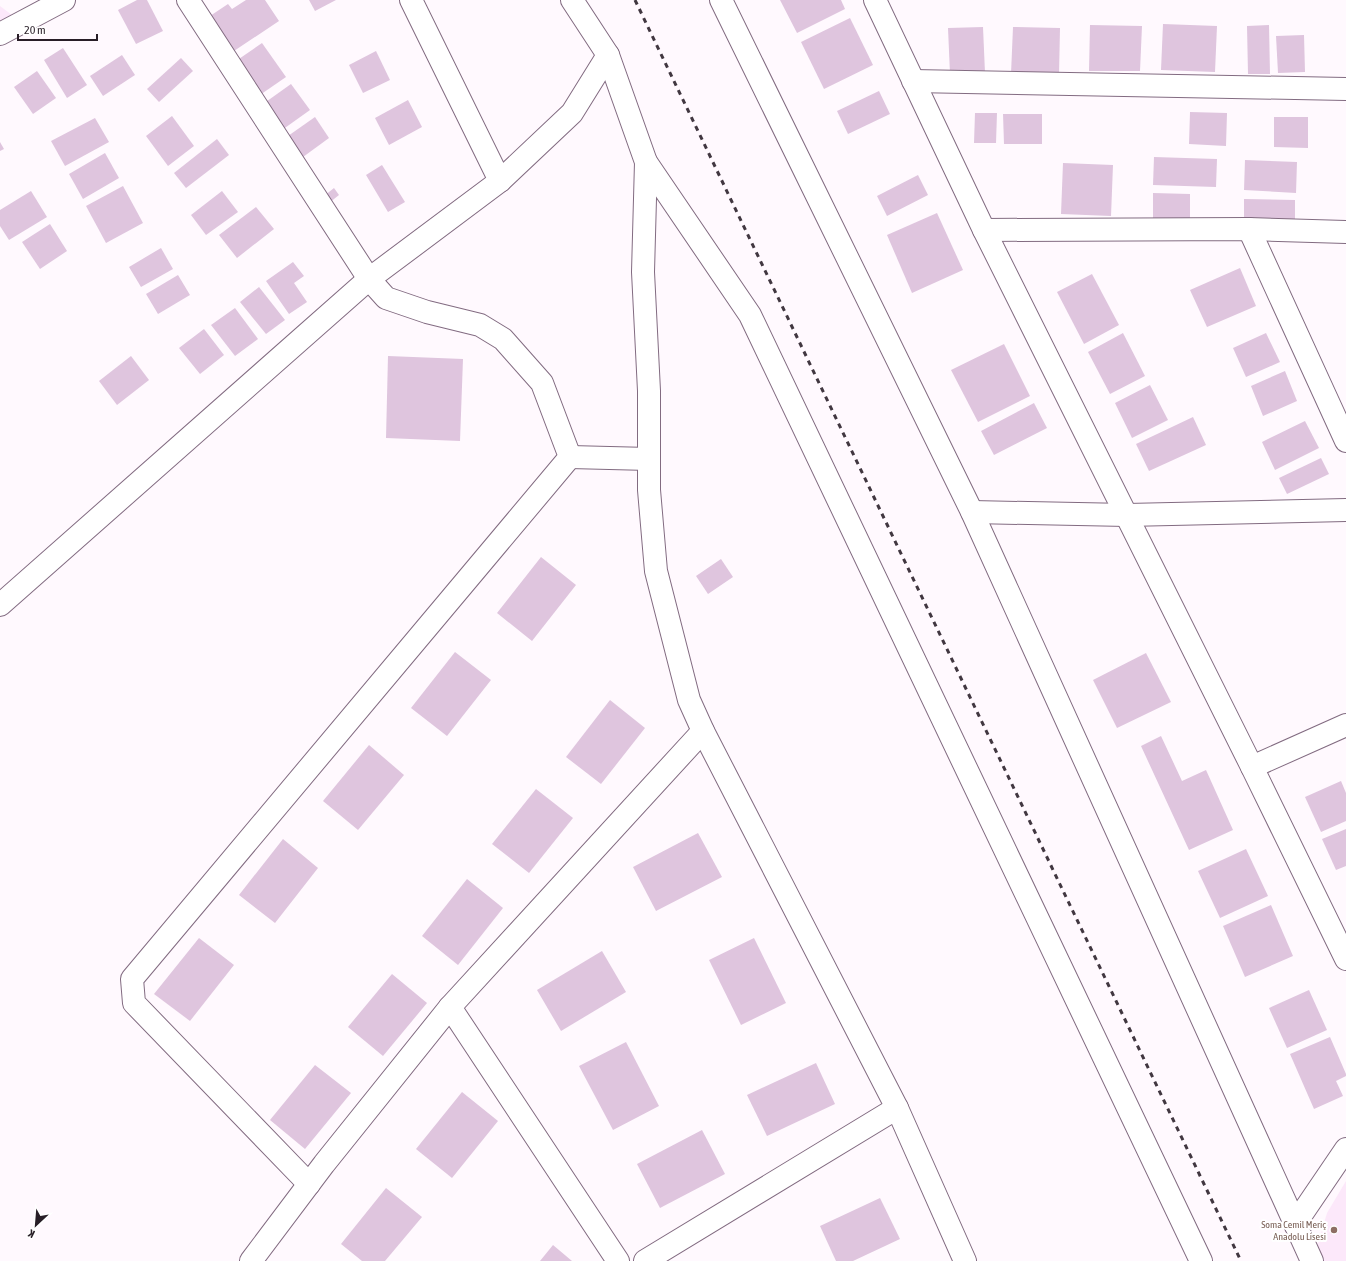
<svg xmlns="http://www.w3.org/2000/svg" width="1346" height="1261" font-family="'Asap Condensed',sans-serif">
  <rect width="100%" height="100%" fill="#fff9fe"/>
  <g fill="#fce8fa">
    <polygon points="0,6 12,15 0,21"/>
    <polygon points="1346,1181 1346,1261 1324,1261 1317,1247 1327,1213"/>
  </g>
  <g fill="#dfc5de">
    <polygon points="137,0 147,0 163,31 136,44 118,10"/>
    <polygon points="246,0 265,0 279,21 228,55 204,20 228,4 232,9"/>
    <polygon points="309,0 336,0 315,11"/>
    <polygon points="780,0 841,0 845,9 797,33"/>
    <polygon points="850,18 873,65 824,89 801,42"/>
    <polygon points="1163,24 1217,26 1215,72 1161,70"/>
    <polygon points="1090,25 1142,26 1140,71 1089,71"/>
    <polygon points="1269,25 1270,74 1248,74 1247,26"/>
    <polygon points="983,27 985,73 950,74 948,28"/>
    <polygon points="1013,27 1060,28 1059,75 1011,74"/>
    <polygon points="1304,35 1305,72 1278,73 1276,36"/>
    <polygon points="262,43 286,77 257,97 233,63"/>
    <polygon points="63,48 87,85 67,98 44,60"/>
    <polygon points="376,51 390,80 363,93 349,65"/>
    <polygon points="122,55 135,75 103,96 90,76"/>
    <polygon points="181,58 193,71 159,102 147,89"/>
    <polygon points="37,71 56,98 33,114 14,87"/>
    <polygon points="291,84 310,110 282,130 263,104"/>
    <polygon points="879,91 890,114 848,134 837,111"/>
    <polygon points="408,100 422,127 389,145 375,118"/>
    <polygon points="1190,112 1227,113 1226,146 1189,144"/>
    <polygon points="975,113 997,113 996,143 974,143"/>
    <polygon points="1003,114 1042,114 1042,144 1004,144"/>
    <polygon points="172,116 194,146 168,166 146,136"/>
    <polygon points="315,117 329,138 303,157 288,136"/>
    <polygon points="1274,117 1308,117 1308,148 1274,147"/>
    <polygon points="95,118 109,142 65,166 51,141"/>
    <polygon points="217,139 229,155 186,188 174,173"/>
    <polygon points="0,142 4,149 0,151"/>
    <polygon points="105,153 119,178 83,199 69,174"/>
    <polygon points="1154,157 1217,159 1216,187 1153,185"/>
    <polygon points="1245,160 1297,162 1296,193 1244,190"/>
    <polygon points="1063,163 1113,165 1111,216 1061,214"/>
    <polygon points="382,165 405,202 388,212 366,175"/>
    <polygon points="918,175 928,195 887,216 877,196"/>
    <polygon points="123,186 143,223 106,243 86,206"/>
    <polygon points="334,188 339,195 324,207 319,200"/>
    <polygon points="31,191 47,217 9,240 0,226 0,210"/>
    <polygon points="222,191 238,212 206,235 191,215"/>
    <polygon points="1153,193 1190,194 1190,224 1153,223"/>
    <polygon points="1244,199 1295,200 1295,223 1244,223"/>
    <polygon points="256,207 274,229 237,258 219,235"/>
    <polygon points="937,213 963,270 912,293 887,235"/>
    <polygon points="50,224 67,251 40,269 22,242"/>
    <polygon points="161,248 173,269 141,287 129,267"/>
    <polygon points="293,262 304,276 294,283 307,302 289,314 266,281"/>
    <polygon points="1240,268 1256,306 1207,327 1190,290"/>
    <polygon points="1092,274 1119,325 1084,344 1057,292"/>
    <polygon points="178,275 190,295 158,314 146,294"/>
    <polygon points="259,287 285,320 266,334 240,302"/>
    <polygon points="235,308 258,339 235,356 211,325"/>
    <polygon points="204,329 224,355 200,374 179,348"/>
    <polygon points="1123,333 1145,376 1110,394 1088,352"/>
    <polygon points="1266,333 1280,362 1246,377 1233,348"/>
    <polygon points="1004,344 1030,396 978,422 951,370"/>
    <polygon points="131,356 149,380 117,405 99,381"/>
    <polygon points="388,356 463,359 460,441 386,438"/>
    <polygon points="1285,371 1297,401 1263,416 1251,386"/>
    <polygon points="1150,385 1168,420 1132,438 1115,403"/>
    <polygon points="1034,403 1047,428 994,455 981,431"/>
    <polygon points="1193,417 1206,445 1149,471 1136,444"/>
    <polygon points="1305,421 1319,448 1275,470 1262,442"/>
    <polygon points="1321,458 1329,474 1287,494 1279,478"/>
    <polygon points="541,557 576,585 532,641 497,613"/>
    <polygon points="721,559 733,577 708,594 696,576"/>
    <polygon points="455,652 491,680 447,736 411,708"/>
    <polygon points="1146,653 1171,702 1117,728 1093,680"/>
    <polygon points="610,700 645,728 601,784 566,757"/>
    <polygon points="1161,736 1182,781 1206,770 1233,830 1189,850 1141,746"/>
    <polygon points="369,745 404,775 358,830 323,801"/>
    <polygon points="1341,781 1346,793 1346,821 1321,832 1305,797"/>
    <polygon points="536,789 573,818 529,873 492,844"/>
    <polygon points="1346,829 1346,866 1336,870 1322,839"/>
    <polygon points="698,833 722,877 656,911 633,867"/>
    <polygon points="283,839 318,868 275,923 239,895"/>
    <polygon points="1246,849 1268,896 1220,918 1198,871"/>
    <polygon points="467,879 503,908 458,965 422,936"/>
    <polygon points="1271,905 1293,956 1245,977 1223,926"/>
    <polygon points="199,938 234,965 190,1021 154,994"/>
    <polygon points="754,938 786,1003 741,1025 709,960"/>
    <polygon points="602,951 626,992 561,1031 537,990"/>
    <polygon points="392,974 427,1003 383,1056 348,1027"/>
    <polygon points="1309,990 1327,1030 1287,1048 1269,1008"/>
    <polygon points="1330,1037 1346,1074 1346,1076 1336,1081 1343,1096 1314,1109 1290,1054"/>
    <polygon points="626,1042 659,1106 613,1130 579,1066"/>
    <polygon points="816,1063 835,1104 767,1136 747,1095"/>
    <polygon points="315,1065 351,1093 305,1149 270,1120"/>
    <polygon points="462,1092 498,1121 452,1178 416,1149"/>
    <polygon points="702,1130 725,1174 660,1208 637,1164"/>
    <polygon points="386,1188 422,1217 385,1261 362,1261 341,1244"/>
    <polygon points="880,1198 900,1239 853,1261 836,1261 820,1226"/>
    <polygon points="553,1245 572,1261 540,1261"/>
  </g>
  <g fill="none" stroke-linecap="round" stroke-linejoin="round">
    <g stroke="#826b81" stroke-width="24">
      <g id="minor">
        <polyline points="188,0 369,279 386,298 427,312 480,325 503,339 542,383 570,457 132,979 134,1003 309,1184"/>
        <polyline points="411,0 500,181"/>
        <polyline points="875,0 984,230 1252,767 1346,959"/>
        <polyline points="0,34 64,0"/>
        <polyline points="913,81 1346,89"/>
        <polyline points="646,162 750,315 1201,1261"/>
        <polyline points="1249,229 1346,441"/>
        <polyline points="984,230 1249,229 1346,232"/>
        <polyline points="570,457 649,459"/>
        <polyline points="972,512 1127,515 1346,510"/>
        <polyline points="0,605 369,279 500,181 572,113 608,55"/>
        <polyline points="1252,767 1346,725"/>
        <polyline points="450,1007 618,1261"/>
        <polyline points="1295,1224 1346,1149"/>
        <polyline points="251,1261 324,1164 450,1007 703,731"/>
        <polyline points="645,1261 897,1108"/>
      </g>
    </g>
    <g stroke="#826b81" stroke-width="24">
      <g id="tertiary">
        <polyline points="572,0 608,55 646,162 643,272 649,391 649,490 656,571 689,700 703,731 897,1108 965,1261"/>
        <polyline points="721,0 972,512 1312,1261"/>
      </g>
    </g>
    <use href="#minor" stroke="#fff" stroke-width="22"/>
    <use href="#tertiary" stroke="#fff" stroke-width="22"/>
    <polyline stroke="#413740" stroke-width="3" stroke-dasharray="5 5" stroke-linecap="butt" points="635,0 1241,1261"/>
  </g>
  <circle fill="#8d6e63" stroke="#fff" stroke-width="1.5" cx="1334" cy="1230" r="4"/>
  <g text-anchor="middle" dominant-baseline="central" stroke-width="4" stroke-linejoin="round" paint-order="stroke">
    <g font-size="10" fill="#785e54" stroke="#fff" text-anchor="end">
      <text x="1326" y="1224">Soma Cemil Meriç<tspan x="1326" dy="12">Anadolu Lisesi</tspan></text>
    </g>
  </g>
  <g transform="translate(36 1225) rotate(206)" stroke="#ffffff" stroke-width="3" paint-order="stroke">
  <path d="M0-3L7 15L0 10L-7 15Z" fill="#281e27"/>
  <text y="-6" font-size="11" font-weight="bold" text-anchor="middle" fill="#281e27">K</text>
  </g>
  <path d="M18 34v6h79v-6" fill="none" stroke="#281e27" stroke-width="2"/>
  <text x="24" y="34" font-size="12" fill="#281e27" stroke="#ffffff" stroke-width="3" paint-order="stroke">20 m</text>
</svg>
